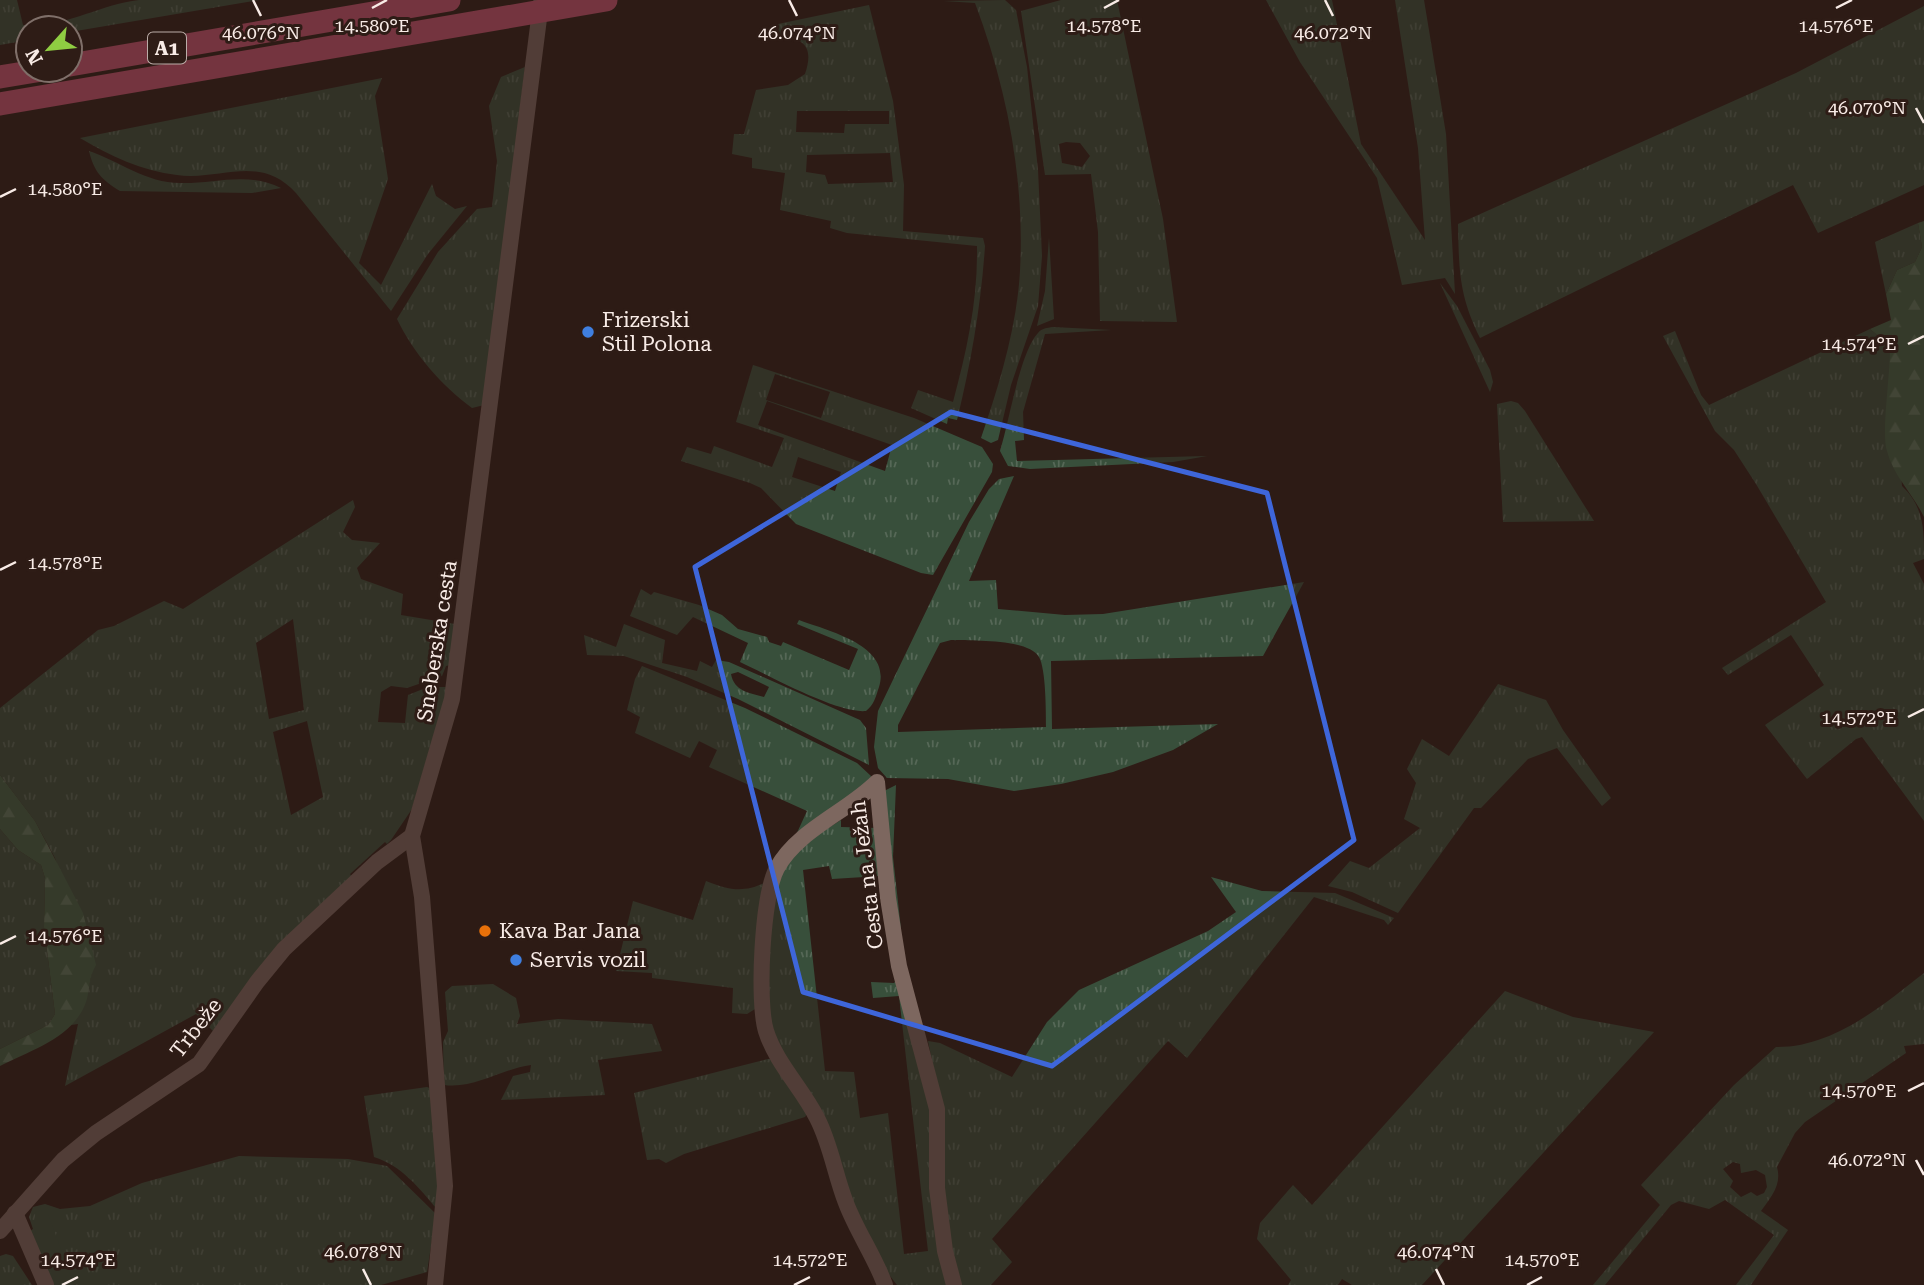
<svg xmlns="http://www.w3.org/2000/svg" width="1924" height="1285" font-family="'Roboto Serif',serif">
  <defs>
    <pattern id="grass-tufts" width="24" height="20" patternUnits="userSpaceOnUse" patternTransform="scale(1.75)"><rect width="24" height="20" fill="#384f3b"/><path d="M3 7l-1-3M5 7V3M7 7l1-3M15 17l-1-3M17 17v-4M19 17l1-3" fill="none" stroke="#566857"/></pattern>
    <pattern id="forest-firs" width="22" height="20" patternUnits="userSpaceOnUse" patternTransform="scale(1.75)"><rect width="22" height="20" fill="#3f6143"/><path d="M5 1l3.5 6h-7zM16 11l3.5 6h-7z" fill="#5c785e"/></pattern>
  </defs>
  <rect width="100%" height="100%" fill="#2e1c16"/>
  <g fill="url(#grass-tufts)" fill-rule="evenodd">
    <path d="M0 0H17L23 25C64 29 100 4 139 0 178 0 220 0 259 0L70 32V28H28V40L0 45Z"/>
    <path d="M1005 0 1016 10 1027 67 1038 170 1042 256 1038 306 1011 385 998 440 991 443 981 438C999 386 1017 327 1020 271 1025 180 1007 88 975 3L944 1Z"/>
    <path d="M1061 0H1117L1163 219 1177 322 1100 321 1098 232 1091 174 1045 175 1021 11ZM1066 142 1080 143 1090 156 1082 167 1062 163 1059 144Z"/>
    <polygon points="1266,0 1332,0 1361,144 1425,240 1418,148 1395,0 1424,0 1446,134 1455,294 1445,278 1402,285 1377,178 1300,62"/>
    <path d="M869 5 893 101 904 185 903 231 983 238 985 246C981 305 971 363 957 420L948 418 947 424 911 408 918 390 953 402C967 350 978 300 977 246L847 233 830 228 831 221 780 210 785 173 752 168V158L732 154 734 134H744L756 90 788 85 805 74C814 47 805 39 779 35L778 24ZM889 111V124H845L844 133 796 132 797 111ZM890 153 893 182 828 184 825 175 806 172 807 155Z"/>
    <path d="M1924 6V185L1818 233 1793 185 1480 338C1459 295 1459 271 1458 224L1796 73Z"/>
    <path d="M525 67 484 405 472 408C441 385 414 354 397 319L438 252 477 209 492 207 497 161 489 106 501 77Z"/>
    <path d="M382 78 375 96 388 179 359 263 381 285 432 184 436 196 455 209 467 206 428 254 391 311 296 193C259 153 221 181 177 175 142 171 110 156 80 138Z"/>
    <path d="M89 151C119 161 146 183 180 183 215 184 247 171 281 188L252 193 120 191C102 180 94 172 89 151Z"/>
    <polygon points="1918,223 1922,247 1915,262 1897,270 1886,294 1875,242"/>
    <polygon points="1049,238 1054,319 1037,326 1045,291"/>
    <polygon points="1440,283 1457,306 1490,370 1493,382 1490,392"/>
    <path d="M1053 327 1111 330 1045 334 1023 412 1024 440 1015 441 1017 461 1207 456 1173 462 1030 469 1008 466 1000 451C1009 423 1020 352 1038 333 1042 328 1047 328 1053 327Z"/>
    <path d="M1870 329 1890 346 1902 486C1924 507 1924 529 1924 559L1913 563 1924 584V821L1862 737 1856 739 1807 779 1765 725 1824 685 1791 635 1728 675 1722 668 1826 602 1756 484 1734 450 1715 431 1663 336 1675 331 1701 395 1709 405Z"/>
    <path d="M753 365 914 418 982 447 993 464 992 472 933 575 921 573 796 524 761 488 750 483 681 461 687 447 711 454 714 446 772 467 784 438 736 422ZM775 374 830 392 821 418 766 400ZM767 401 892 445 885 471 758 425ZM798 457 841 472 835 491 792 477Z"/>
    <polygon points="1511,401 1518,403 1525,411 1594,521 1503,522 1497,404"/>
    <path d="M1014 476 969 581 996 580 998 609 1065 615 1103 614 1304 582 1263 656 1051 661 1052 729 1218 724 1173 750 1113 772 1061 784 1014 791 948 779 887 778 878 768 874 747 878 711 969 522 989 489 999 479ZM951 640C971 641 1028 638 1039 657 1046 669 1046 712 1046 727L898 732V725L940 643Z"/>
    <path d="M353 500 355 507 343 532 352 540 380 543 357 568 361 579 403 594 401 615 455 624 450 665 446 666 442 676 407 688 391 686 381 692 378 722 405 723 408 695 428 687H448L412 809 391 840 387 844 385 842 350 874 352 877 213 1031 196 1014 65 1086 78 1024 71 1025 85 1003 92 972 55 858 35 821 0 775V708L98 630 114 626 164 601 183 609ZM293 619 304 710 269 719 256 643ZM307 721 323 797 291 815 273 732Z"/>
    <path d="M641 589 651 595 654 592 699 605 722 615 738 629 767 637 769 642 781 646 783 642 849 670 858 649 797 624 799 620C828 631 892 645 879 687 876 696 874 705 866 711 838 714 768 675 740 662L748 643 693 617 677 635 630 616Z"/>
    <path d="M624 624 665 640 662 663 697 671 700 661 712 667 716 660 729 662 860 720 866 728 869 765 738 699 687 677 624 656 587 655 584 635 616 647ZM738 672 769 687 764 697C749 693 734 691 731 674Z"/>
    <polygon points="642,666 745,708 857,763 871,776 867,790 796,835 807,811 709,767 717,750 699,741 690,758 635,733 640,717 627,710 635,679"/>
    <polygon points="1498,684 1546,700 1563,730 1611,798 1602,806 1557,748 1528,759 1481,808 1474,808 1398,913 1352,892 1328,886 1350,861 1369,868 1420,828 1404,819 1416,783 1407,769 1422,739 1449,756"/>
    <polygon points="896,785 893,857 901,929 897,932 884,791"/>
    <polygon points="841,820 841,827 877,828 880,876 832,879 829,866 803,870 825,1071 854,1072 860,1118 888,1113 904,1254 928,1251 899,996 873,998 871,982 894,983 900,975 924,1056 951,1285 897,1285 884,1268 764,1013 767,916 782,865 809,840"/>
    <polygon points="0,829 18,850 41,865 45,878 44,927 55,1014 48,1025 0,1049"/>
    <polygon points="1211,877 1262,891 1335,893 1394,918 1388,925 1384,920 1314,897 1187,1058 1168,1041 992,1239 1012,1262 991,1285 960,1285 946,1239 941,1105 928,1041 940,1043 1012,1077 1047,1022 1079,990 1208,931 1236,912"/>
    <path d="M706 881C728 890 745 894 768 881L755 1009 747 1014 732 1013 733 988 652 978V973L616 971 633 901 693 920Z"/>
    <path d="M1924 973V1044L1904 1046 1906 1053 1805 1122 1795 1133 1777 1167C1782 1185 1771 1197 1761 1211L1788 1230 1751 1285H1736L1774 1235 1725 1200 1709 1209 1679 1201 1671 1205 1605 1285H1593L1660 1205 1641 1185 1734 1085 1776 1047C1832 1048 1882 1006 1924 973ZM1733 1162 1740 1164 1741 1173 1756 1170 1765 1175 1767 1187 1764 1193 1757 1196 1751 1192 1741 1197 1730 1187 1733 1181 1723 1169Z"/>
    <path d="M493 984 516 998 520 1016 517 1024 558 1019 652 1024 662 1051 598 1060 605 1095 501 1100 513 1076 530 1072 531 1065C501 1069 475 1089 444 1085L443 1042 448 1031 445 992 452 986Z"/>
    <polygon points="1505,991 1573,1017 1654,1032 1422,1285 1352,1285 1342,1279 1338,1285 1288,1285 1291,1280 1257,1239 1260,1223 1293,1185 1312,1205"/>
    <polygon points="768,1059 776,1060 809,1111 805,1117 684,1154 666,1163 659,1159 647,1160 634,1093"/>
    <path d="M427 1087 432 1089 438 1166 437 1209C418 1187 402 1166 374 1157L364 1096Z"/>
    <polygon points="239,1156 348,1159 387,1166 436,1214 427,1272 381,1285 53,1285 30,1231 33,1229 29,1217 33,1207 45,1204 60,1209 90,1206 142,1183"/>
    <polygon points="6,1254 13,1256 32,1285 0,1285 0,1256"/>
  </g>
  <g fill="url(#forest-firs)">
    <path d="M1924 221V517C1913 494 1894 477 1887 451 1881 433 1891 371 1890 346L1870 329 1891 320 1886 294 1897 270 1915 262 1922 247 1918 223Z"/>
    <path d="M0 775 35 821 55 859 83 913 96 965C89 976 90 989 86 1002 73 1038 31 1050 0 1066V1049L48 1025 55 1014 44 927 45 878 41 865 18 850 0 829Z"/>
  </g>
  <path fill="#384f3b" d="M42 1210 48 1214 74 1285H56C47 1264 29 1235 36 1212Z"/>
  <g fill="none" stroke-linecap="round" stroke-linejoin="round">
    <g stroke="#7d675f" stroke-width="16">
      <polyline points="15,1213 46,1285"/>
      <polyline points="0,1231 63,1160 96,1133 199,1064 257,982 284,949 377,862 412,836"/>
      <polyline points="435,1285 445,1186 422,897 412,836 452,699 541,3"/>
      <path d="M885 1285C875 1257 857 1232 846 1203 835 1175 831 1145 817 1118 802 1088 776 1063 766 1031 757 1002 762 895 777 868 798 830 847 812 877 782L888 898 899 966 937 1109V1188L945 1251 954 1285"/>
    </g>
    <g stroke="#c95371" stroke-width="23">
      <polyline points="70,65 449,0"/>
      <polyline points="0,77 42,70"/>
      <polyline points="0,104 606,0"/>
    </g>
  </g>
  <path d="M0 0H1924V1285H0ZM951 412 1267 493 1354 840 1052 1066 803 992 695 567Z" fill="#2e1c16" fill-opacity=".55" fill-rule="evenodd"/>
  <path fill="none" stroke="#3e66da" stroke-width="5" stroke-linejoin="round" d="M951 412 1267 493 1354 840 1052 1066 803 992 695 567Z"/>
  <path fill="none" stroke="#f8ebe6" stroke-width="2.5" d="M253 0 261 16M789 0 797 16M1325 0 1333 16M372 8 387 0M1104 8 1119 0M1836 8 1852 0M1916 108 1924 123M0 197 16 189M1908 344 1924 336M0 570 16 562M1908 717 1924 709M0 944 16 936M1908 1091 1924 1083M1916 1160 1924 1175M363 1269 371 1285M1436 1269 1444 1285M62 1285 78 1277M794 1285 810 1277M1527 1285 1542 1277"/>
  <g fill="#3f7fe0" stroke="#2e1c16" stroke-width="2.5">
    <circle cx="588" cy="332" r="7"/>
    <circle cx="516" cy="960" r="7"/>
  </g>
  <circle fill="#e8710a" stroke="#2e1c16" stroke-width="2.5" cx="485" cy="931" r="7"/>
  <g text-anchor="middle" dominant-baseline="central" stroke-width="6" stroke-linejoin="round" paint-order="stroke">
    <rect fill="#2e1c16" stroke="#bbada8" stroke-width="2" x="148" y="32.5" width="38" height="31" rx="5"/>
    <g font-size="19" font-weight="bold" fill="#f8ebe6">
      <text x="167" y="48">A1</text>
    </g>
    <g font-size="21" fill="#f8ebe6" stroke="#2e1c16" text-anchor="start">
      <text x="602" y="320">Frizerski<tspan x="602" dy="24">Stil Polona</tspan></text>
      <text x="499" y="931">Kava Bar Jana</text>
      <text x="530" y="960">Servis vozil</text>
    </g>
    <g font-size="21" fill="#f8ebe6" stroke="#2e1c16">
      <text transform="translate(437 641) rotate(-81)">Sneberska cesta</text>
      <text transform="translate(867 875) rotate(-97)">Cesta na Ježah</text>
      <text transform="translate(196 1028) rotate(-52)">Trbeže</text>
    </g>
  </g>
  <g font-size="18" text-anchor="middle" fill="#f8ebe6" stroke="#2e1c16" stroke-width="6" stroke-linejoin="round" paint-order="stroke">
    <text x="372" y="32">14.580°E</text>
    <text x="1104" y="32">14.578°E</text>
    <text x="1836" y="32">14.576°E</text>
    <text x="261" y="39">46.076°N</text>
    <text x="797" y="39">46.074°N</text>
    <text x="1333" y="39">46.072°N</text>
    <text x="1867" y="114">46.070°N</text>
    <text x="65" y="195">14.580°E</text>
    <text x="1859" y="350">14.574°E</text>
    <text x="65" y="569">14.578°E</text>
    <text x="1859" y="724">14.572°E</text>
    <text x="65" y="942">14.576°E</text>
    <text x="1859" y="1097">14.570°E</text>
    <text x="1867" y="1166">46.072°N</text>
    <text x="363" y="1258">46.078°N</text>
    <text x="1436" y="1258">46.074°N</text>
    <text x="78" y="1266">14.574°E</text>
    <text x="810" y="1266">14.572°E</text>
    <text x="1542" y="1266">14.570°E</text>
  </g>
  <g transform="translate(49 49) rotate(243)"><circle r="33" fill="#2e1c16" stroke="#7f6f69" stroke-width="2"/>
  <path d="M0-5L12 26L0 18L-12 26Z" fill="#8fcd42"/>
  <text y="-10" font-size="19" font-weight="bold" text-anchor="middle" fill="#f8ebe6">N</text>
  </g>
</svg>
